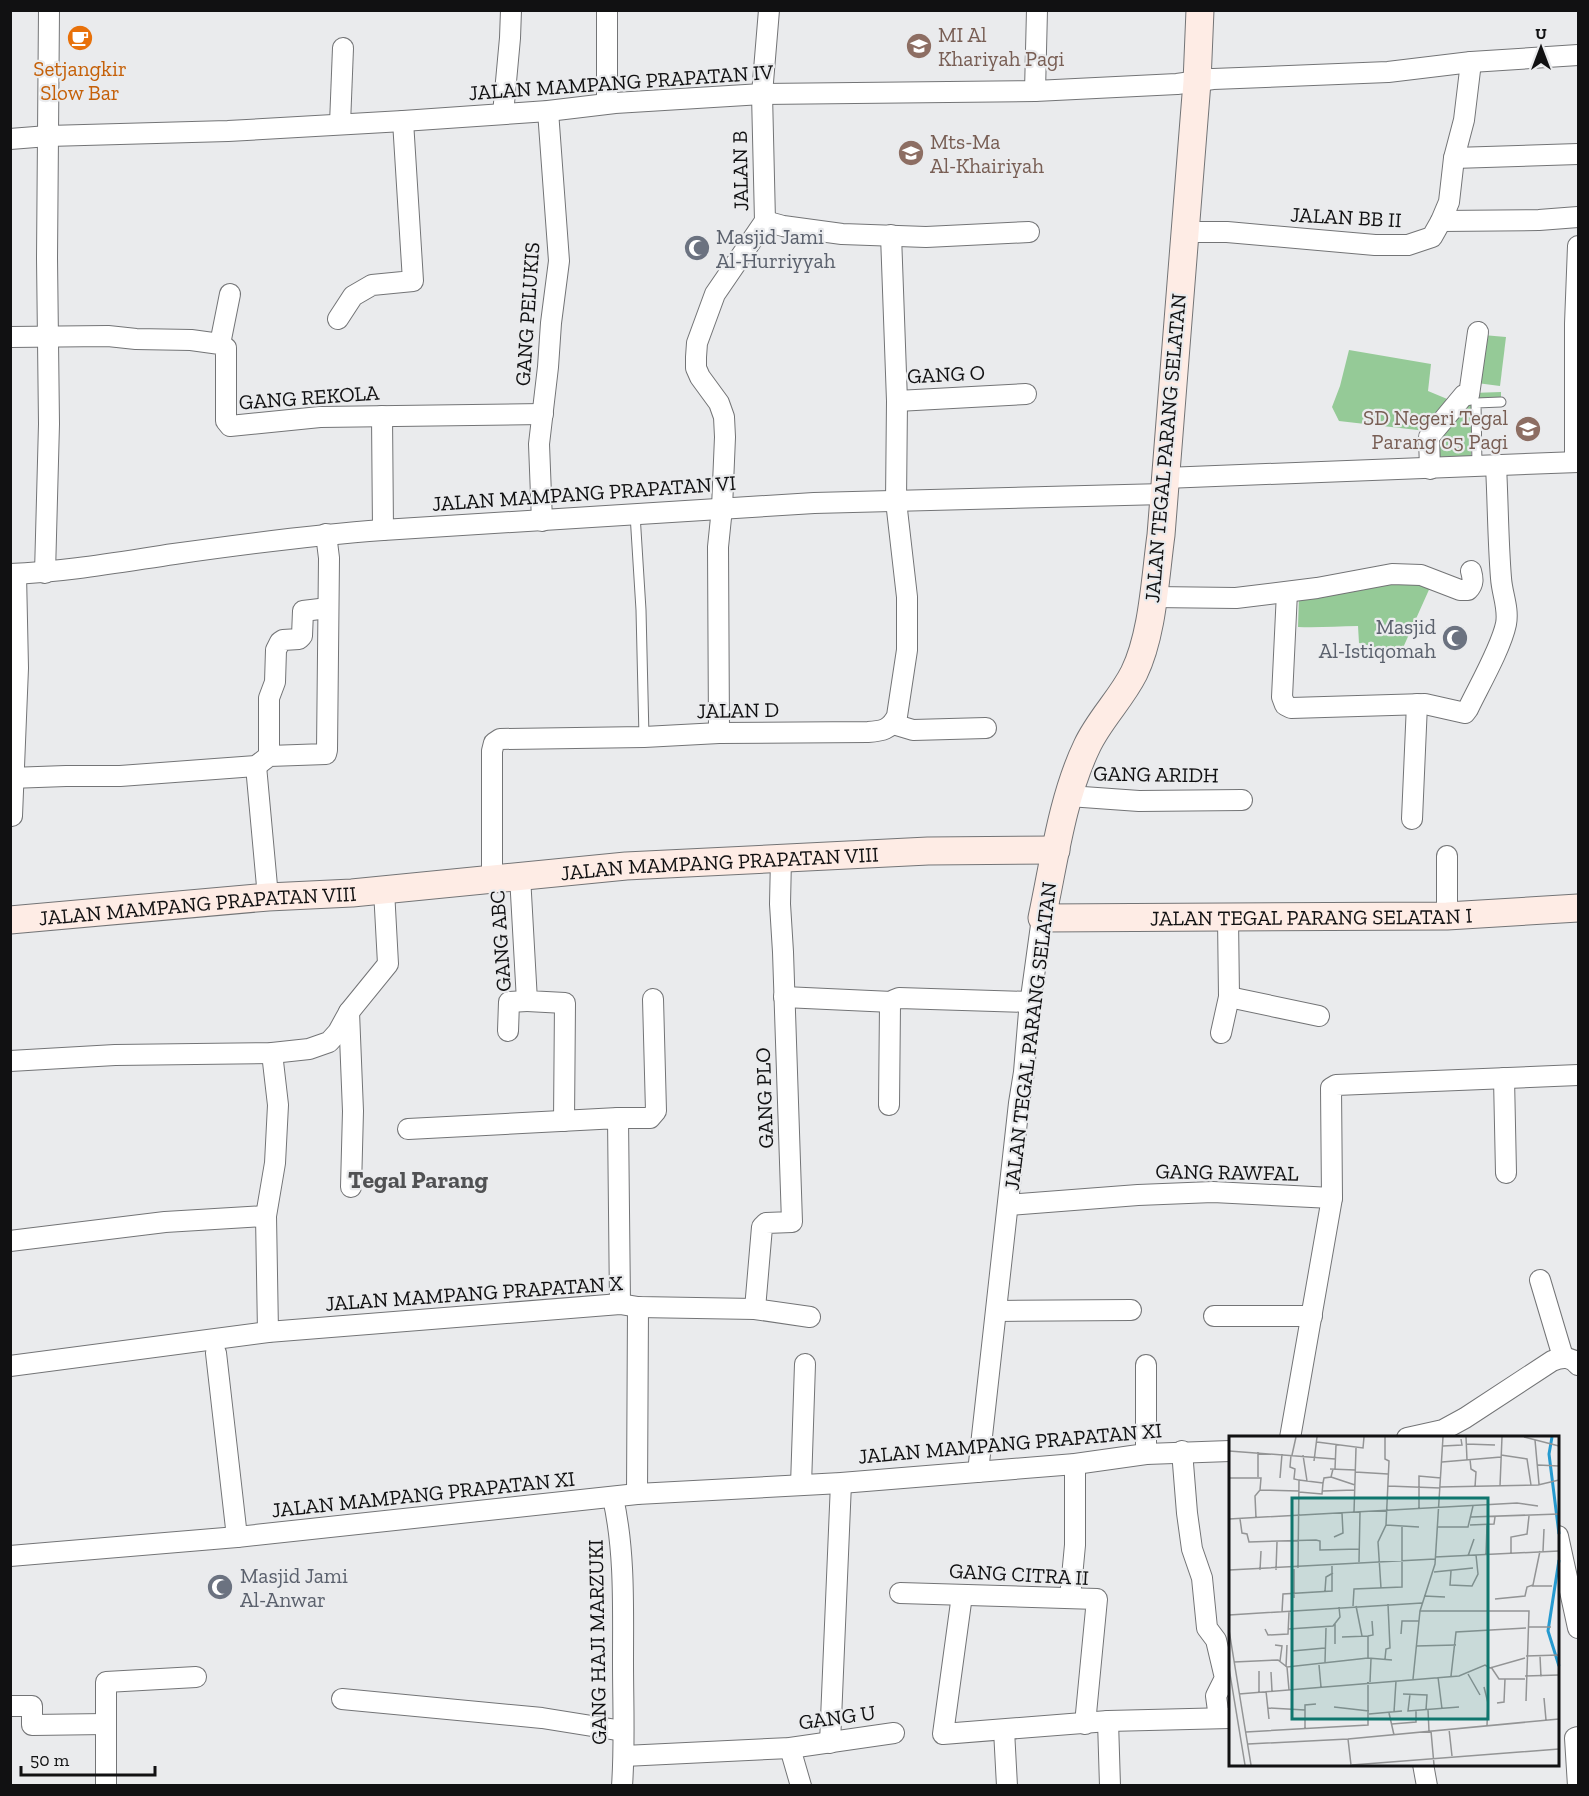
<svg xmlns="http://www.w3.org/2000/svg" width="1589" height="1796" font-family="'Zilla Slab',serif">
  <rect width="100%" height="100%" fill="#eaebed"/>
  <g fill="#95ca97">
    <polygon points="1483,335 1506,337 1500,386 1477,383"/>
    <polygon points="1349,350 1431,364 1428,391 1452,401 1426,431 1339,421 1332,407 1340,386"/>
    <polygon points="1501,392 1501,401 1471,402 1471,456 1433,457 1433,436 1472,393"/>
    <path d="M1382 580 1432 583 1402 650 1383 649 1359 643 1358 626C1337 626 1319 628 1298 627L1299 596Z"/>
  </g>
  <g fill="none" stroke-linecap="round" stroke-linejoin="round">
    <g stroke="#737476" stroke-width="11">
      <g id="lane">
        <polyline points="1477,467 1476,403 1501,402"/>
        <polyline points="635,514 641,610 644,737"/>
      </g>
    </g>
    <g stroke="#737476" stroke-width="22">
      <g id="street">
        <polyline points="1035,91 1037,10"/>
        <polyline points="607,103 607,10"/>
        <polyline points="503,114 510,38 511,10"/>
        <polyline points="340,124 343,48"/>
        <polyline points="10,139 48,136 228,131 403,121 548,111 615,103 762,94 1035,91 1177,84 1213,79 1388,72 1471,62 1578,55"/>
        <polyline points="1454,158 1578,154"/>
        <polyline points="765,221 783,226 842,234 926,237 1029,232"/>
        <polyline points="1441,221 1539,220 1578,217"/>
        <polyline points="1185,232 1227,232 1375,245 1408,245 1432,237 1441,221 1449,202 1454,158 1464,120 1471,62"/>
        <polyline points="338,319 353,296 372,285 413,281 403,121"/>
        <polyline points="10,337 108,336 136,339 191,340 220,344 226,348 226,421 230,426 320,417 543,414"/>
        <polyline points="220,344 230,294"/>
        <polyline points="897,401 1026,394"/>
        <polyline points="382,416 383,530"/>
        <polyline points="1575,462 1575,324 1578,246"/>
        <polyline points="1430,469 1429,437 1464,395 1469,395 1478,332"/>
        <polyline points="1165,478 1578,462"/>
        <polyline points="542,521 539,444 548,367 551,323 559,261 548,111"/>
        <polyline points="45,573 49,424 47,258 49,10"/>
        <path d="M10 574C65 572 120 562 174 554 244 544 313 535 383 530L814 503 1164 494"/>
        <path d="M1287 592 1282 697 1285 705 1291 708 1425 704 1465 713 1468 709C1479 686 1501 648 1506 624 1509 608 1502 594 1501 578 1498 541 1498 504 1496 466"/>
        <path d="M1153 597 1236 598 1317 588 1392 574 1421 575 1460 590H1468C1474 584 1473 578 1471 571"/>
        <polyline points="893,724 913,730 986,728"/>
        <polyline points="719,733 718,547 722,508 725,437 724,417 719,403 700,377 696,368 696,357 697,343 715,294 765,221 762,94 769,10"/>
        <polyline points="269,756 269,698 275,682 276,650 280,642 283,640 299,639 302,636 303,611 328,608"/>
        <polyline points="256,766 268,897"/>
        <polyline points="10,778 66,776 120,776 215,769 256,766 269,756 326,754 327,750 329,558 326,534"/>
        <polyline points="1069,796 1139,801 1242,800"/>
        <polyline points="12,816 18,668 16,574"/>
        <polyline points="1412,819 1417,704"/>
        <polyline points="1447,856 1447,916"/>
        <polyline points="520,876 527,1001 565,1003 564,1121"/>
        <path d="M492 879V751L494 743 500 739 644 737 719 733 868 732C882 731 890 730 897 716L907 650V597L896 501 897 401 891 235"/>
        <polyline points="784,997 892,1002"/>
        <polyline points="1229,997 1319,1016"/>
        <polyline points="349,1012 353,1111 351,1187"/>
        <polyline points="508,1031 509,1002 527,1001"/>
        <polyline points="1221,1033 1229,997 1228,918"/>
        <polyline points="10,1061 115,1055 272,1053 309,1049 329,1042 338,1032 349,1012 388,964 384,890"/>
        <polyline points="1504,1078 1506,1173"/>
        <polyline points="889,1105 890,1005 894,1000 899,998 1030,1002"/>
        <polyline points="618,1118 650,1118 656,1111 653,999"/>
        <polyline points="408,1129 618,1118 620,1304"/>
        <polyline points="1008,1205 1138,1195 1213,1192 1332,1198"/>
        <polyline points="10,1241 165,1222 266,1216"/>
        <polyline points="1540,1280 1563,1357"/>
        <polyline points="755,1309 762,1227 766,1223 792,1222 783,952 780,904 781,858"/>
        <polyline points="997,1311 1131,1310"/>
        <polyline points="1214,1316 1312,1316"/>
        <polyline points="268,1332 266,1216 275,1163 278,1105 272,1053"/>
        <polyline points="216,1353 237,1537"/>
        <polyline points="10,1366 268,1332 620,1304 638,1307 755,1309 810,1317"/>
        <polyline points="1290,1438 1332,1198 1331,1088 1336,1085 1578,1075"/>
        <path d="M1407 1438 1443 1430 1465 1418 1552 1361C1562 1357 1571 1356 1578 1365"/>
        <polyline points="1182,1451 1187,1513 1192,1549 1202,1578 1207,1628 1216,1640 1225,1678 1216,1696 1219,1718"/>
        <polyline points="1146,1454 1146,1365"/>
        <polyline points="978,1472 1019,1103 1024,1072 1029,1012 1042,918"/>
        <polyline points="801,1485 805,1364"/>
        <polyline points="637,1494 638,1307"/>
        <path d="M613 1498C625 1551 623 1608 623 1662 623 1703 625 1745 622 1786"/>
        <polyline points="1558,1536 1578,1628"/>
        <polyline points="10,1556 237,1537 637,1494 841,1483 1075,1464 1146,1454 1230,1451"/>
        <polyline points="900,1593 1097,1599 1085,1724"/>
        <polyline points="962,1595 943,1734 1108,1721 1230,1718"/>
        <polyline points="1070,1598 1075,1545 1075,1464"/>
        <polyline points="342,1699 542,1718 623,1731"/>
        <polyline points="10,1706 32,1706 32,1725 106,1724"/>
        <polyline points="1108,1721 1110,1786"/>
        <polyline points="1004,1730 1007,1786"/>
        <polyline points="830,1743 841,1483"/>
        <polyline points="790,1748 801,1786"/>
        <polyline points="624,1756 790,1748 894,1733"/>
        <polyline points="1423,1764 1427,1786"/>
        <polyline points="106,1786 106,1682 196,1677"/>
        <polyline points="1578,1786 1575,1738 1578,1737"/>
      </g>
    </g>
    <g stroke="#737476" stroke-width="29">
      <g id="secondary">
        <path id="s1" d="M1200 10 1197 82 1161 535C1155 578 1153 634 1134 673 1121 699 1099 720 1087 746 1062 798 1054 862 1042 918L1447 916 1578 908"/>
        <path id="s2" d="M10 920 268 897 352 893 626 866 928 851 1056 850"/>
      </g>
    </g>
    <use href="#lane" stroke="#fff" stroke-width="9"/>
    <use href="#street" stroke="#fff" stroke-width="20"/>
    <use href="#secondary" stroke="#feece5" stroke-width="27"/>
  </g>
  <defs>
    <g id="cafe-disc" transform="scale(1.35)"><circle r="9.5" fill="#e8710a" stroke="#eaebed"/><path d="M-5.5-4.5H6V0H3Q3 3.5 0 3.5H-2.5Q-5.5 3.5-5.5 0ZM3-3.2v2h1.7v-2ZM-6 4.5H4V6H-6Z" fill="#fff"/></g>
    <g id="school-disc" transform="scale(1.35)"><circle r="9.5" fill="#8d6e63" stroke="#eaebed"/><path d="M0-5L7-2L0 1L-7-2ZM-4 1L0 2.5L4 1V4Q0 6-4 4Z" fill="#fff"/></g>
    <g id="mosque-disc" transform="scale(1.35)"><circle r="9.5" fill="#6b7280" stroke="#eaebed"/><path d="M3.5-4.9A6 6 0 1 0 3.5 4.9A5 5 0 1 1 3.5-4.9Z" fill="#fff"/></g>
  </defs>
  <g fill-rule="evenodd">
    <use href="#cafe-disc" x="80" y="38"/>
    <use href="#school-disc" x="919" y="46"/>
    <use href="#school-disc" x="911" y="153"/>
    <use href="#mosque-disc" x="697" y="248"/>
    <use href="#school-disc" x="1528" y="429"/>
    <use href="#mosque-disc" x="1455" y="638"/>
    <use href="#mosque-disc" x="220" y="1587"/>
  </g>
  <g text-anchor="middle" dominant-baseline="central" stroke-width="4.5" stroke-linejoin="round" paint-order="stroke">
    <g font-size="21" fill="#785e54" stroke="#eaebed" text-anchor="start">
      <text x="938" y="34">MI Al<tspan x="938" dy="24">Khariyah Pagi</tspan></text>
      <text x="930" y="141">Mts-Ma<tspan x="930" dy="24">Al-Khairiyah</tspan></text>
      <text x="1508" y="417" text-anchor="end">SD Negeri Tegal<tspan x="1508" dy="24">Parang 05 Pagi</tspan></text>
    </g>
    <g font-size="21" fill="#c56008" stroke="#eaebed">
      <text x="80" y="68">Setjangkir<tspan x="80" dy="24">Slow Bar</tspan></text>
    </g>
    <g font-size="21" fill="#111112" stroke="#eaebed">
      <text transform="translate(621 82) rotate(-4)">JALAN MAMPANG PRAPATAN IV</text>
      <text transform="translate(740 171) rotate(-91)">JALAN B</text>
      <text transform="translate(1346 217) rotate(3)">JALAN BB II</text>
      <text transform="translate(527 314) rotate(-86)">GANG PELUKIS</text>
      <text transform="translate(946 374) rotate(-3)">GANG O</text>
      <text transform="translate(309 397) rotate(-4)">GANG REKOLA</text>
      <text transform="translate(1165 448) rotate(-85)">JALAN TEGAL PARANG SELATAN</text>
      <text transform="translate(584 493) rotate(-4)">JALAN MAMPANG PRAPATAN VI</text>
      <text transform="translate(738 710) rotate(-1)">JALAN D</text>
      <text transform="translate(1156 774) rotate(1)">GANG ARIDH</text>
      <text stroke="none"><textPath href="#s2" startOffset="712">JALAN MAMPANG PRAPATAN VIII</textPath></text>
      <text stroke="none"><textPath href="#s2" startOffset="188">JALAN MAMPANG PRAPATAN VIII</textPath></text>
      <text stroke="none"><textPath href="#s1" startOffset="1202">JALAN TEGAL PARANG SELATAN I</textPath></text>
      <text transform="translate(500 941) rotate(-94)">GANG ABC</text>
      <text transform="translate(1030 1036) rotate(-83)">JALAN TEGAL PARANG SELATAN</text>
      <text transform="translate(764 1098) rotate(-92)">GANG PLO</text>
      <text transform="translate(1227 1172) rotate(1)">GANG RAWFAL</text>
      <text transform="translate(474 1293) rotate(-4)">JALAN MAMPANG PRAPATAN X</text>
      <text transform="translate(1010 1443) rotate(-5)">JALAN MAMPANG PRAPATAN XI</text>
      <text transform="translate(423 1494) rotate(-6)">JALAN MAMPANG PRAPATAN XI</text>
      <text transform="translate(1019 1574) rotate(3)">GANG CITRA II</text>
      <text transform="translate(597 1642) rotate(-91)">GANG HAJI MARZUKI</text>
      <text transform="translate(837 1717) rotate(-8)">GANG U</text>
    </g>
    <g font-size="21" fill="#5b616d" stroke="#eaebed" text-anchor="start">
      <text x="716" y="236">Masjid Jami<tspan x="716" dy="24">Al-Hurriyyah</tspan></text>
      <text x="1436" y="626" text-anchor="end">Masjid<tspan x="1436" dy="24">Al-Istiqomah</tspan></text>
      <text x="240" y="1575">Masjid Jami<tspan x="240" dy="24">Al-Anwar</tspan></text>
    </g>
    <g font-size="24" font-weight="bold" fill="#505153" stroke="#eaebed">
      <text x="418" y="1179">Tegal Parang</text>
    </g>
  </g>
  <g transform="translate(1229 1436)">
    <rect width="330" height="330" fill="#eaebed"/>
    <path fill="none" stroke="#269acf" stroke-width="3" d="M323 1 320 18 330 98M330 124 319 195 330 230"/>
    <path fill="none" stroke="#939495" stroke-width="1.5" d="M237 1 238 24M295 1 330 10M306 4 310 48M88 6 134 12 135 1M237 8 266 9M214 10 233 9 232 3M0 15 106 23M62 19 61 31 66 33 65 43 70 44 69 132M63 19 67 1M74 19 78 45M272 19 298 23 302 49M241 23 242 33 247 36 246 51M85 25 88 1M213 26 272 21M309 29 330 30M101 33 126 34M106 33 107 9M126 36 159 38M29 41V16M102 41 126 49M0 42H32L31 54M51 42 53 18M70 44 94 47M94 47 95 42 102 41 104 33M159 50 211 52M271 50 273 1M211 51 309 49 330 44M94 55 126 54M70 56 93 58 94 47M190 73V40L212 42M125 76 127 12M242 81 330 78M27 82 26 60 31 54 70 55M0 83 288 67 309 70M11 83 13 97 18 98 20 106 87 104 91 105V114L130 113M157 89 190 91M241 89 265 88 266 81M209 91H239L244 70M105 101 114 97 113 77M314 115 315 93M282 118V101L298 98 300 80M257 119 258 89M239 120 245 103M206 121 330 115M130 126 131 76M0 134 206 123M31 134 32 115M47 134 48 106M222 135 221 149 243 150 249 138 247 119M205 136 244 132M303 150H323M152 152 149 106 157 89 160 25 156 23V1M96 155 97 141 104 137M195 160 216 161M65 162V133M266 163 296 160 298 151 304 149 311 115M124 170 125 153 173 151V91M127 170 133 200M191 175H300L297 265M53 176 54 158 103 155V128M0 179 193 167M106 187V208M300 191H322M36 193 39 199 59 198 60 176M59 193 104 190 111 181 110 171M0 194 22 329M172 198 173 185H190M139 200 144 199 143 185M113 201 139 200V222M46 209 53 210 51 225M187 210 227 209M63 215 96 212M297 220 330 219M311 220 312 241M156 223 157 213 161 212 159 168M5 226 49 224 58 231 139 222 163 224M96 226 97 192M90 229 92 251M57 231 58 209M58 231 60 254M262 231 270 243H296M0 232 16 329M30 235V256M42 236 43 255M239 238 251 259M222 240 227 196 297 192M296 240 330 239M209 241 213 273M184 243 191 175 206 128 214 1M141 246 142 223M255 251 259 267 258 289M37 255 40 283M10 258 230 240 256 229 261 232 296 222M174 258 198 259 197 274M181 258 179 275 230 271M315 262 317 284M268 267 275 266 276 243M105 271 140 275M39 272 76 274M199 274 200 295M165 276 167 245M160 277 165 299M140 278 173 275M163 288 187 286V275M76 293V269L87 268M220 293 223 320M202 295 205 329M17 296 139 289V246M119 303 122 329M19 308 119 303 330 283M123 329 330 313"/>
    <path fill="#0f766e" fill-opacity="0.15" stroke="#0f766e" stroke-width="3" d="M63 62H259V283H63Z"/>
    <rect width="330" height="330" fill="none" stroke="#111112" stroke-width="3"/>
  </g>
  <rect width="1589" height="1796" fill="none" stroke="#111112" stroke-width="24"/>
  <g transform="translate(1541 48)" stroke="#eaebed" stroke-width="4.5" paint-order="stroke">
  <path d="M0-4.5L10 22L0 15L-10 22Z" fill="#111112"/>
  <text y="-9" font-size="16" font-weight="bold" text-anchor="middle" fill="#111112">U</text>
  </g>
  <path d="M21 1766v9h134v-9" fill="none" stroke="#111112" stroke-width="3"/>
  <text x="30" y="1766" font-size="18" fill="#111112" stroke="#eaebed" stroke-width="4.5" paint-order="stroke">50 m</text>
</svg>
